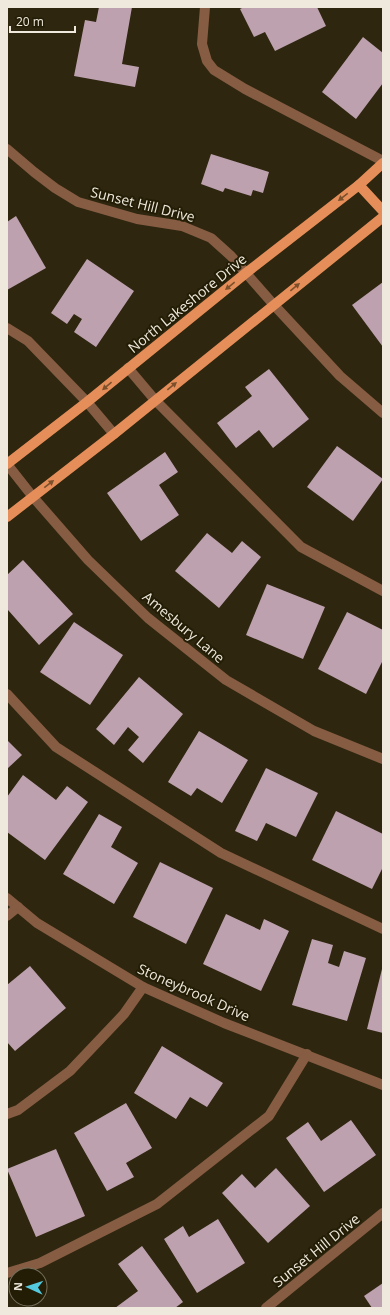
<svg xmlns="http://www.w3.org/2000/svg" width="390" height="1315" font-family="'Open Sans',sans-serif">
  <rect width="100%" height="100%" fill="#2e260f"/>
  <g fill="#bda1af">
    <polygon points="99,7 132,7 122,64 139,67 135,87 74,76 85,20 96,22"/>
    <polygon points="244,7 317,7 326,26 275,51 265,32 254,37 240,9"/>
    <polygon points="363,37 383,53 383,83 356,119 322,92"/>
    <polygon points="211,154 269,172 263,193 253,190 251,196 225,188 223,192 201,184"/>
    <polygon points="16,216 46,268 7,290 7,222"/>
    <polygon points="87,259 134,291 96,347 74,332 82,319 74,314 67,324 51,313"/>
    <polygon points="383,282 383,347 352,305"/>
    <polygon points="269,369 309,419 273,448 259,430 236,448 217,423 252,396 245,387"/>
    <polygon points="337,446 383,479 353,521 307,487"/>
    <polygon points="165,452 178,472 159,485 179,515 141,541 107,493"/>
    <polygon points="207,533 232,553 242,541 261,557 219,608 175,571"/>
    <polygon points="23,560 73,614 39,645 8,610 7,611 7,575"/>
    <polygon points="267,584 325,607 303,659 246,635"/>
    <polygon points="347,612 383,630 383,660 366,694 318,669"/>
    <polygon points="74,622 123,655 90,705 40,672"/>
    <polygon points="139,677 183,714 143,763 128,750 139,737 128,727 114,745 96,729"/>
    <polygon points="199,731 248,760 222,803 197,788 191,796 168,782"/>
    <polygon points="8,741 22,755 7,769 7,742"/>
    <polygon points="266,768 318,793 296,837 266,823 257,841 235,831"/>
    <polygon points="23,775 56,800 67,786 88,802 45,860 7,832 7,797"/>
    <polygon points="336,811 383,834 383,867 372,889 312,860"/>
    <polygon points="99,814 122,827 111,847 138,863 114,904 63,874"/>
    <polygon points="160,862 213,888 186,944 133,917"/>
    <polygon points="226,914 260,930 264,919 289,931 261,991 203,964"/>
    <polygon points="312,939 333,945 328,963 339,967 344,951 366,958 347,1021 292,1005"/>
    <polygon points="30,966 66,1008 15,1051 7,1042 7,985"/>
    <polygon points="382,969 383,969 383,1033 367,1029"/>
    <polygon points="162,1046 223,1083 207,1107 190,1097 176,1119 134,1093"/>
    <polygon points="126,1103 152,1148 126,1163 134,1177 107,1191 74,1133"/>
    <polygon points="351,1120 376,1155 324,1192 286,1138 308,1122 321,1141"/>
    <polygon points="56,1149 85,1216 36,1237 7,1169"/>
    <polygon points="276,1168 310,1206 268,1243 222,1193 242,1174 255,1188"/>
    <polygon points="218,1219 245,1263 197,1293 164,1239 183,1226 189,1237"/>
    <polygon points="142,1246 183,1302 175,1308 115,1308 138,1291 118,1264"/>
    <polygon points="383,1283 383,1308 372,1308 364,1296"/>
  </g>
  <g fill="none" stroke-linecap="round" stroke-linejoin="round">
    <g stroke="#865c43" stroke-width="10">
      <polyline points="205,7 202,44 207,61 214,70 245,89 383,161"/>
      <polyline points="7,149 34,172 55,188 78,202 137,219 182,226 211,238 231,256 274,305 340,376 383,413"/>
      <polyline points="7,328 28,341 87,402 114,434"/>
      <polyline points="128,368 155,400 301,547 383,591"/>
      <polyline points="7,464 33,497 88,560 148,618 226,680 314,731 383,759"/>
      <polyline points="7,694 56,747 221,853 383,929"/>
      <polyline points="7,898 37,923 143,987 224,1023 383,1085"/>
      <polyline points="7,916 18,907"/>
      <polyline points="7,1114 18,1110 70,1071 124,1014 143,987"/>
      <polyline points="7,1273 40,1263 157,1204 269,1116 307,1054"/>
      <polyline points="266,1308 383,1213"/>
    </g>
    <g stroke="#e68e59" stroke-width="10">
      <polyline points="359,185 383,211"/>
      <polyline points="7,464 87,402 246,273 359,185 383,163"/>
      <polyline points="7,517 114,434 383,217"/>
    </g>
  </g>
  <defs><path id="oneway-solid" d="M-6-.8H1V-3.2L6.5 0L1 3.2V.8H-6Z"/></defs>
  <g fill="#7b502b">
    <use href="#oneway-solid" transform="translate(343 197) rotate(142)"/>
    <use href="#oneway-solid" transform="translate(230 286) rotate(141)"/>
    <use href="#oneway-solid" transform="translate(295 287) rotate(-39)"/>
    <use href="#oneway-solid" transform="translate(107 386) rotate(140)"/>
    <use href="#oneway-solid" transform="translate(172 386) rotate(-39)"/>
    <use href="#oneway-solid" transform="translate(49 484) rotate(-38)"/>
  </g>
  <g text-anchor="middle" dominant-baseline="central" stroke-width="4" stroke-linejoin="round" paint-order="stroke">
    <g font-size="14" fill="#eee9dc" stroke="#241d06">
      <text transform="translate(143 204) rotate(14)">Sunset Hill Drive</text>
      <text transform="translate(187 303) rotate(-39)">North Lakeshore Drive</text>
      <text transform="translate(184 627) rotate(40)">Amesbury Lane</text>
      <text transform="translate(194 992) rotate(24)">Stoneybrook Drive</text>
      <text transform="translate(316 1250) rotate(-39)">Sunset Hill Drive</text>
    </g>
  </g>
  <rect width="390" height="1315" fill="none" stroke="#eee9dc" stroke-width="16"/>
  <g transform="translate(28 1287) rotate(273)"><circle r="19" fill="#241d06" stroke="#756f5c"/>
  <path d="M0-3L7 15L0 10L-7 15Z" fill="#54cade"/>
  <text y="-6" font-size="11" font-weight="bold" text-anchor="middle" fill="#eee9dc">N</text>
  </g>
  <path d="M10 26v6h65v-6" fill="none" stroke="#eee9dc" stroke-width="2"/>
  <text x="16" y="26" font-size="12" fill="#eee9dc" stroke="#241d06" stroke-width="3" paint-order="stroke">20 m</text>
</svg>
